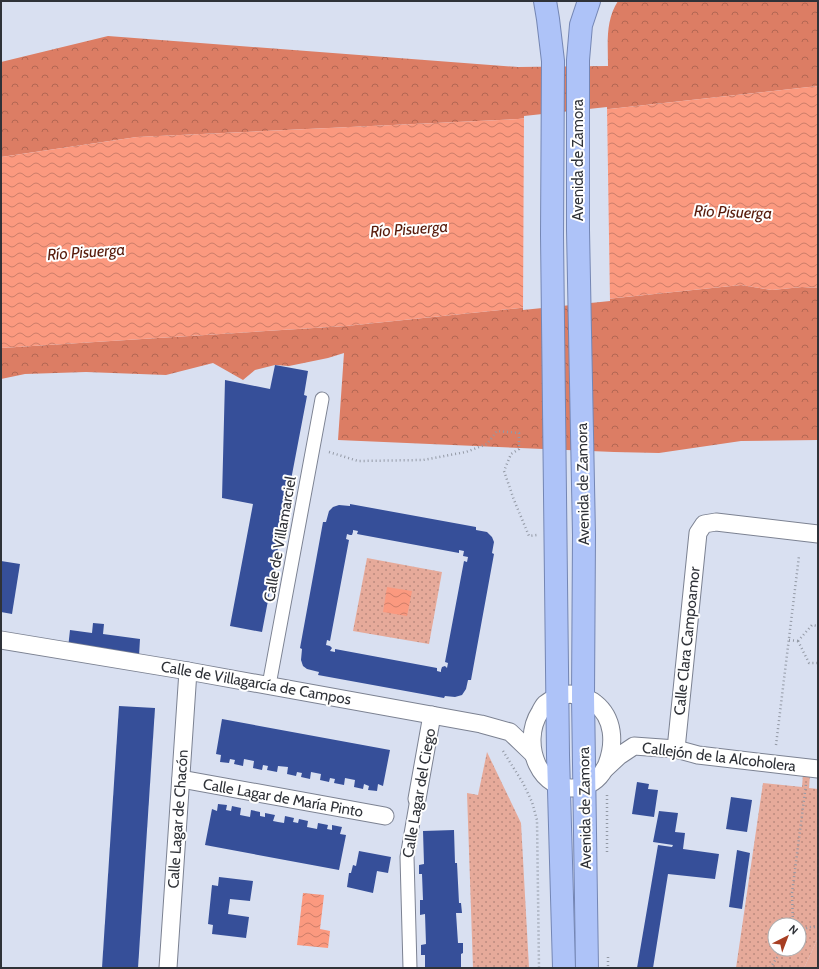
<svg xmlns="http://www.w3.org/2000/svg" width="819" height="969" font-family="Cabin,sans-serif">
  <defs>
    <pattern id="green-dots" width="8" height="8" patternUnits="userSpaceOnUse"><rect width="8" height="8" fill="#e6aa9a"/><path d="M2 2h.1M6 6h.1" fill="none" stroke="#bb8b7f" stroke-width="1.8" stroke-linecap="round"/></pattern>
    <pattern id="forest-crowns" width="20" height="18" patternUnits="userSpaceOnUse"><rect width="20" height="18" fill="#dc7d64"/><path d="M2 6a3 3 0 1 1 6 0M12 15a3 3 0 1 1 6 0" fill="none" stroke="#b36753"/></pattern>
    <pattern id="water-waves" width="16" height="10" patternUnits="userSpaceOnUse"><rect width="16" height="10" fill="#fb997f"/><path d="M0 5q4-4 8 0t8 0" fill="none" stroke="#cc7d69"/></pattern>
  </defs>
  <rect width="100%" height="100%" fill="#d9e0f1"/>
  <g fill="url(#green-dots)" fill-rule="evenodd">
    <polygon points="367,558 442,572 429,644 353,631"/>
    <polygon points="487,752 521,823 529,968 473,968 467,793 478,795"/>
    <path d="M803 774 810 775 809 788 818 789V938L804 968H736L763 783 802 787ZM775 925H799V949H775Z"/>
  </g>
  <g fill="url(#forest-crowns)">
    <path d="M618 1H818V86L518 119 137 137 1 157V62L108 36 518 67 608 66C608 44 605 21 618 1Z"/>
    <polygon points="741,285 772,290 802,287 818,288 818,440 741,441 659,453 614,452 338,440 344,353 328,358 289,366 275,365 255,370 243,380 213,363 166,375 86,372 25,374 1,379 1,348 346,326"/>
  </g>
  <polygon fill="#e6aa9a" points="818,938 818,968 804,968"/>
  <g fill="url(#water-waves)">
    <polygon points="818,86 818,288 802,287 772,290 741,285 346,326 1,348 1,157 137,137 518,119"/>
    <polygon points="387,587 412,591 407,616 383,612"/>
    <polygon points="303,893 324,895 320,929 330,931 328,948 297,945"/>
  </g>
  <polygon fill="#d9e0f1" points="607,107 610,301 523,310 524,116"/>
  <g fill="#364f99" fill-rule="evenodd">
    <polygon points="275,365 308,371 304,395 307,396 262,632 230,626 253,504 222,498 225,380 270,389"/>
    <path d="M350 504 476 527V530L487 532 492 537 494 542 492 553 494 554 471 680H468L466 689 462 695 455 697 445 696 444 698 318 675 319 672 307 669 303 666 301 660 302 649 300 648 323 522H326L329 511 333 507 339 505 350 506ZM353 530 358 531 357 534 459 553V550L464 551 463 556 468 557 467 562 464 561 445 662 448 663 447 668 445 666 442 667 441 670V672L437 671V668L335 649V652L330 651 332 648 330 646 326 645 327 640 330 641 349 540 346 539 347 534 350 535H352L353 532Z"/>
    <polygon points="1,561 20,564 12,614 1,612"/>
    <polygon points="93,623 104,624 103,634 140,639 139,656 68,648 70,630 92,633"/>
    <polygon points="119,706 155,708 138,968 102,968"/>
    <polygon points="222,719 390,750 383,786 378,784 377,791 368,790 369,786 364,784 363,789 354,787 355,780 345,778 344,785 334,783 335,779 330,778 329,782 320,780 321,774 311,772 310,779 301,777 302,773 297,772 296,776 287,774 288,767 278,766 277,772 267,770 268,766 263,765 262,770 253,768 254,761 244,759 243,766 234,764 235,760 230,759 229,763 220,762 221,755 216,754"/>
    <polygon points="637,782 649,784 648,789 658,790 654,817 632,814"/>
    <polygon points="731,797 752,800 747,832 726,829"/>
    <polygon points="218,804 227,805 226,810 231,811 232,806 241,808 240,815 250,817 251,810 260,812 260,816 265,817 265,813 275,815 273,821 278,822 284,823 285,816 294,818 293,822 298,823 299,819 308,821 307,827 317,829 318,823 328,825 327,829 332,830 332,825 342,827 340,834 346,835 339,870 205,845 212,809 217,811"/>
    <polygon points="659,811 678,813 675,832 685,833 683,849 719,854 715,879 668,874 653,968 637,968 658,845 672,847 673,845 653,842"/>
    <polygon points="454,830 455,863 457,863 459,903 461,903 462,913 456,913 458,943 463,943 463,953 461,954 461,968 425,968 425,955 421,955 421,945 426,944 425,914 420,915 420,900 423,900 422,874 419,874 419,865 424,864 423,831"/>
    <polygon points="737,850 750,853 742,909 729,907"/>
    <polygon points="359,851 391,857 388,873 377,871 373,893 347,887 349,873 351,873 353,865 356,866"/>
    <polygon points="219,877 253,881 250,901 230,899 228,914 249,917 246,938 212,934 213,925 208,924 212,885 218,886"/>
  </g>
  <g fill="none" stroke-linecap="round" stroke-linejoin="round">
    <g stroke="#7c8292" stroke-width="15">
      <g id="pedestrian">
        <polyline points="269,685 322,399"/>
        <polyline points="410,968 407,857 417,799"/>
      </g>
    </g>
    <g stroke="#7c8292" stroke-width="19">
      <g id="minor">
        <polyline points="1,640 188,671 481,724 510,732 533,754"/>
        <path d="M570 694C578 696 588 697 595 703 614 718 615 743 607 764 602 776 594 784 581 787 539 796 520 743 540 712 541 710 543 706 545 704 552 698 561 696 570 694Z"/>
        <polyline points="676,749 698,533 704,524 716,522 818,534"/>
        <polyline points="605,769 619,756 634,746 676,749 698,755 818,769"/>
        <polyline points="181,779 385,816"/>
        <polyline points="417,799 432,715"/>
        <polyline points="168,968 188,671"/>
      </g>
    </g>
    <g stroke="#7486b4" stroke-width="24">
      <g id="trunk">
        <polyline points="545,1 548,19 553,61 552,235 558,755 564,968"/>
        <polyline points="587,968 583,696 584,535 578,230 578,60 581,25 589,1"/>
      </g>
    </g>
    <g stroke="#9399a5" stroke-width="2.5" stroke-dasharray="1 3" stroke-linecap="butt">
      <polyline points="329,452 358,461 423,460 466,452 487,444 497,431 519,433 519,449 511,454 504,471 514,500 529,536 537,535"/>
      <polyline points="789,640 798,641"/>
      <polyline points="798,641 809,663 818,663"/>
      <polyline points="798,641 812,625 818,626"/>
      <polyline points="776,745 799,556"/>
      <polyline points="503,751 523,783 532,802 537,820 539,968"/>
      <polyline points="607,852 607,793"/>
      <polyline points="793,925 792,893 806,784"/>
      <polyline points="799,932 809,927 818,927"/>
      <polyline points="608,957 608,968"/>
      <polyline points="770,968 783,949"/>
    </g>
    <use href="#pedestrian" stroke="#fff" stroke-width="13"/>
    <use href="#minor" stroke="#fff" stroke-width="17"/>
    <use href="#trunk" stroke="#aec3f8" stroke-width="22"/>
  </g>
  <g text-anchor="middle" dominant-baseline="central" stroke-width="4" stroke-linejoin="round" paint-order="stroke">
    <g font-size="15" fill="#2f3238" stroke="#fff">
      <text transform="translate(578 160) rotate(-90)">Avenida de Zamora</text>
      <text transform="translate(583 484) rotate(-91)">Avenida de Zamora</text>
      <text transform="translate(280 539) rotate(-80)">Calle de Villamarciel</text>
      <text transform="translate(687 641) rotate(-84)">Calle Clara Campoamor</text>
      <text transform="translate(256 683) rotate(10)">Calle de Villagarcía de Campos</text>
      <text transform="translate(719 757) rotate(7)">Callejón de la Alcoholera</text>
      <text transform="translate(419 793) rotate(-80)">Calle Lagar del Ciego</text>
      <text transform="translate(283 798) rotate(10)">Calle Lagar de María Pinto</text>
      <text transform="translate(585 808) rotate(-91)">Avenida de Zamora</text>
      <text transform="translate(178 819) rotate(-86)">Calle Lagar de Chacón</text>
    </g>
    <g font-size="16" font-style="italic" fill="#571b0b" stroke="#fff">
      <text transform="translate(733 212) rotate(2)">Río Pisuerga</text>
      <text transform="translate(409 229) rotate(-4)">Río Pisuerga</text>
      <text transform="translate(86 252) rotate(-4)">Río Pisuerga</text>
    </g>
  </g>
  <rect width="819" height="969" fill="none" stroke="#2f3238" stroke-width="4"/>
  <g transform="translate(787 937) rotate(42)"><circle r="19" fill="#ffffff" stroke="#acadaf"/>
  <path d="M0-3L7 15L0 10L-7 15Z" fill="#a73e22"/>
  <text y="-6" font-size="11" font-weight="bold" text-anchor="middle" fill="#2f3238">N</text>
  </g>
</svg>
